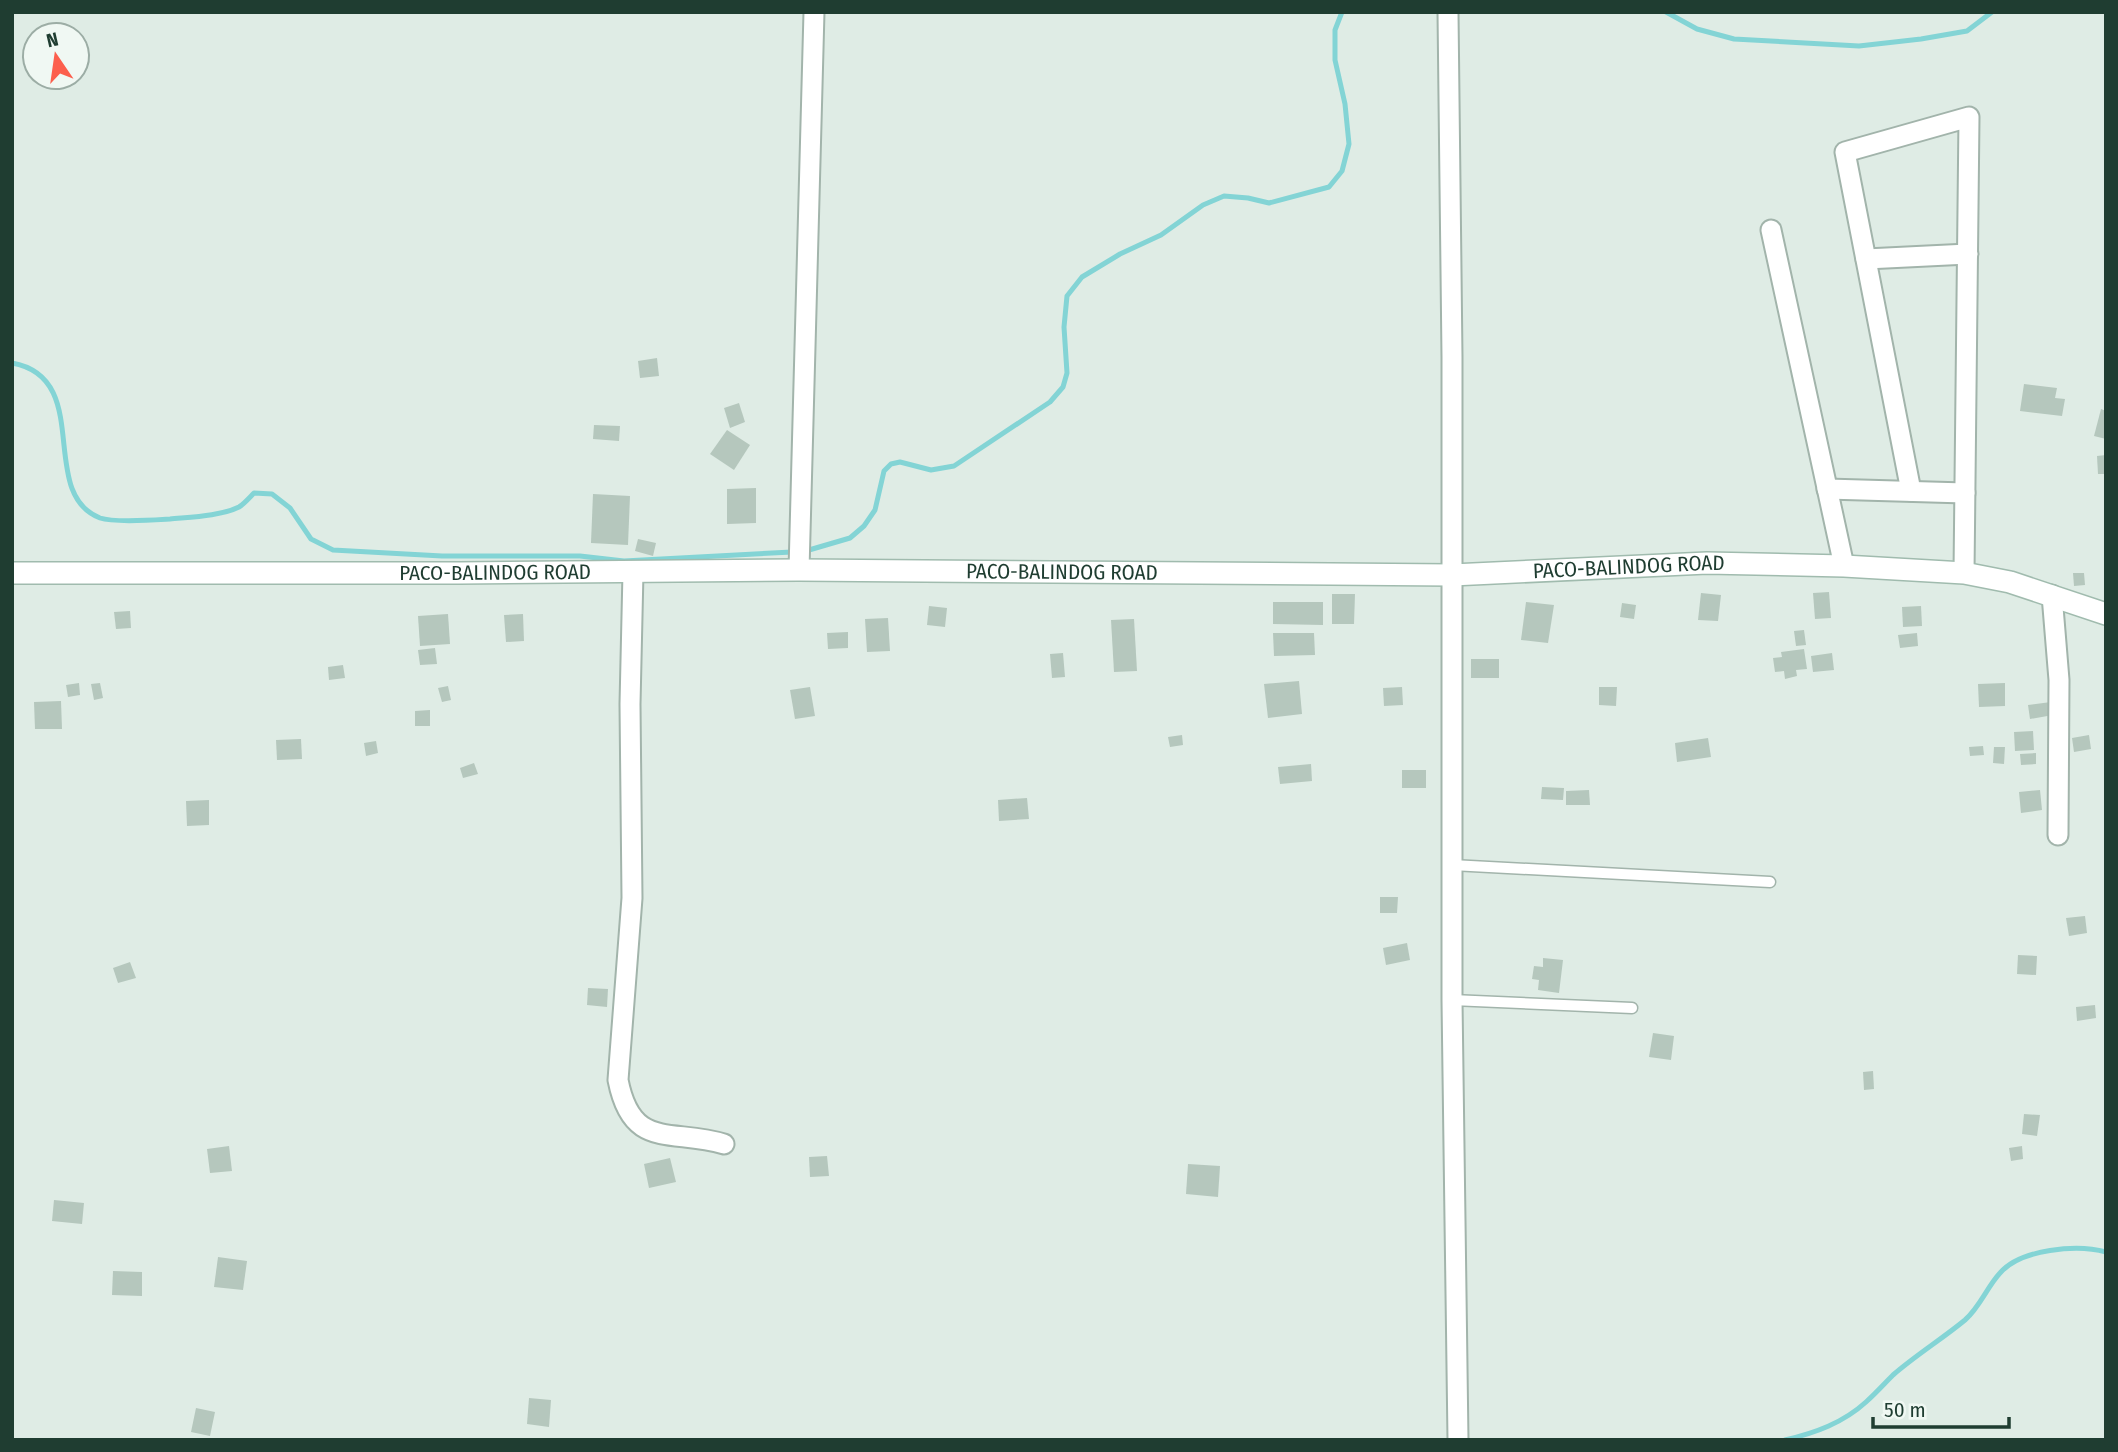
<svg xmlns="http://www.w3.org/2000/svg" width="2118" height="1452" font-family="'Fira Sans Condensed',sans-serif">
  <rect width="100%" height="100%" fill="#dfece5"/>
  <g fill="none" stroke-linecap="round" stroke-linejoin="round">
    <g stroke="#83d4d5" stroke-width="5">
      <polyline points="1666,12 1697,29 1734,39 1859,46 1921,39 1967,31 1992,12"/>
      <path d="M12 363C95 378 36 493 100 518 115 523 154 520 170 519 190 517 221 516 239 507 244 504 250 497 254 493L272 494 290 508 311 539 333 550 442 556H580L624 561 792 552"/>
      <polyline points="809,550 850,538 864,526 875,510 884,471 891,464 900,462 931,470 954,466 1050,402 1063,387 1067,373 1064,327 1067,296 1082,277 1120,254 1161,235 1203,205 1224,196 1248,198 1269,203 1329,187 1342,171 1349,144 1345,104 1335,60 1335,30 1342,12"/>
      <path d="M1785 1440C1815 1433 1843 1423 1866 1402 1876 1393 1884 1384 1893 1375 1916 1355 1942 1339 1965 1320 1980 1307 1987 1287 2000 1273 2021 1249 2077 1244 2106 1252"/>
    </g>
  </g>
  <g fill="#b5c7bd">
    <polygon points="657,358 659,376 640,378 638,361"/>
    <polygon points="2024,384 2057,388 2055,398 2065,399 2062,416 2020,411"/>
    <polygon points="739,403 745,422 730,428 724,408"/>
    <polygon points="2101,409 2106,411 2106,439 2094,436"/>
    <polygon points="594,425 620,426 619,441 593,439"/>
    <polygon points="727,430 750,445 734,470 710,454"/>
    <polygon points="2106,455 2106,474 2098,474 2097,456"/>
    <polygon points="756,488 756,523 727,524 727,489"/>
    <polygon points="593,494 630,496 628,545 591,543"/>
    <polygon points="638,539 656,543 653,556 635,551"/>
    <polygon points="2073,573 2084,573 2085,585 2074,586"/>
    <polygon points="1829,592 1831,618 1815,619 1813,593"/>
    <polygon points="1701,593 1721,595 1718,621 1698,620"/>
    <polygon points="1332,594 1355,594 1354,624 1332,624"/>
    <polygon points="1273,602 1323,602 1323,625 1273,624"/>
    <polygon points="1526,602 1554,605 1548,643 1521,640"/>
    <polygon points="1622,603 1636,605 1634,619 1620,617"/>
    <polygon points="929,606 947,608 945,627 927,625"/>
    <polygon points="1921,606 1922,626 1903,627 1902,607"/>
    <polygon points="130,611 131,628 116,629 114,612"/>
    <polygon points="448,614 450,644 420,646 418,616"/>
    <polygon points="523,614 524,641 506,642 504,615"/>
    <polygon points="888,618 890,651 867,652 865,619"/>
    <polygon points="1134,619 1137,671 1114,672 1111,620"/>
    <polygon points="1804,630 1806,645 1796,646 1794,631"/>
    <polygon points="848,632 848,648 828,649 827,633"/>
    <polygon points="1273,633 1314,633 1315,655 1274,656"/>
    <polygon points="1917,633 1918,646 1900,648 1898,635"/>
    <polygon points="435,648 437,664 420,665 418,650"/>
    <polygon points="1804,649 1807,669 1796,670 1797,676 1785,679 1784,671 1775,672 1773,658 1782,657 1781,652"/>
    <polygon points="1063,653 1065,677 1052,678 1050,654"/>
    <polygon points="1832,653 1834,670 1813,672 1811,656"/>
    <rect x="1471" y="659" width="28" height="19"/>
    <polygon points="343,665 345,678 329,680 328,667"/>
    <polygon points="1299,681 1302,714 1268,718 1264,684"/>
    <polygon points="79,683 80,695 68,697 66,685"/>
    <polygon points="100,683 103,698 94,700 91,684"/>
    <polygon points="2005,683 2005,706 1979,707 1978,684"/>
    <polygon points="448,686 451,700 442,702 438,688"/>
    <polygon points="810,687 815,716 795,719 790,690"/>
    <polygon points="1402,687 1403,705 1384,706 1383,688"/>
    <polygon points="1599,687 1617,687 1616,706 1599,705"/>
    <polygon points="61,701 62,729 35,729 34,702"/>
    <polygon points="2051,702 2053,715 2030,719 2028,705"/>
    <polygon points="430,710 430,726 415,726 415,711"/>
    <polygon points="2033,731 2034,750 2015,751 2014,732"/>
    <polygon points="1182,735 1183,745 1170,747 1168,737"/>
    <polygon points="2089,735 2091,749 2074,752 2072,738"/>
    <polygon points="1708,738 1711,757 1677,762 1675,743"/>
    <polygon points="301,739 302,759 277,760 276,740"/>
    <polygon points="376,741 378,753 366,756 364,743"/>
    <polygon points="1983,746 1984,755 1970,756 1969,747"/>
    <polygon points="1994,747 2005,747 2004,764 1993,763"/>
    <polygon points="2036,753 2036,764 2021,765 2020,754"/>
    <polygon points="474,763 478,774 463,778 460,768"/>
    <polygon points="1311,764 1312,781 1280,784 1278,767"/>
    <rect x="1402" y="770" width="24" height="18"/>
    <polygon points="1542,787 1564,788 1563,800 1541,799"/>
    <polygon points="1589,790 1590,805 1566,805 1566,791"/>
    <polygon points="2040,790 2042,810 2021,813 2019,792"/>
    <polygon points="1027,798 1029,819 999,821 998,800"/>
    <polygon points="209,800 209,825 187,826 186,801"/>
    <polygon points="1380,897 1398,897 1397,913 1380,913"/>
    <polygon points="2085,916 2087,933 2069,936 2066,918"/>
    <polygon points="1407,943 1410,960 1386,965 1383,948"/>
    <polygon points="2018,955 2037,956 2036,975 2017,974"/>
    <polygon points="1543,958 1563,960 1559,993 1538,990 1539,980 1532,979 1534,966 1543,967"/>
    <polygon points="130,962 136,978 118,983 113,968"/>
    <polygon points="588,988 608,989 607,1007 587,1005"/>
    <polygon points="2095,1005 2096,1018 2077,1021 2076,1007"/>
    <polygon points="1653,1033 1674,1036 1671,1060 1649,1057"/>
    <polygon points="1873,1071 1874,1089 1864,1090 1863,1072"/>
    <polygon points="2024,1114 2040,1115 2037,1136 2022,1134"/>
    <polygon points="229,1146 232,1171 210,1173 207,1149"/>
    <polygon points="2022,1146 2023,1159 2011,1161 2009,1148"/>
    <polygon points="827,1156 829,1176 810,1177 809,1157"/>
    <polygon points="670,1158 676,1182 649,1188 644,1164"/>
    <polygon points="1188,1164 1220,1166 1218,1197 1186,1194"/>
    <polygon points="54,1200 84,1203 82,1224 52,1221"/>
    <polygon points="218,1257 247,1261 243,1290 214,1287"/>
    <polygon points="113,1271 142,1272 142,1296 112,1295"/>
    <polygon points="529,1398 551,1400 549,1427 527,1424"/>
    <polygon points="196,1408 215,1412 210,1436 191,1432"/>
  </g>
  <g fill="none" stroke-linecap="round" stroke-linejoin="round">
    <g stroke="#a2b4ab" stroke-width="13">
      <g id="lane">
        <polyline points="1452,865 1770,882"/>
        <polyline points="1452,1000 1632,1008"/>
      </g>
    </g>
    <g stroke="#a2b4ab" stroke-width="23">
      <g id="street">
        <polyline points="1448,12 1452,357 1452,1000 1458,1440"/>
        <polyline points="1771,230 1844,566"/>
        <polyline points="1866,259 1968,254"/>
        <polyline points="1827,489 1965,493"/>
        <polyline points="1911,491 1845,152 1969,117 1964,573"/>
        <polyline points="799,570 814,12"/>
        <path d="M633 572 630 704 632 898 618 1080C632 1151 671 1128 724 1144"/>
        <polyline points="2052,595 2059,680 2058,835"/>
      </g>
    </g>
    <g stroke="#a0bbae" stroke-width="24">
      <g id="secondary">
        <path id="s1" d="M12 573H459L799 570 1452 575 1707 563 1844 566 1964 573 2010 582 2106 614"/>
      </g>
    </g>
    <use href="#lane" stroke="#fff" stroke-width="10"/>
    <use href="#street" stroke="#fff" stroke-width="19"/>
    <use href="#secondary" stroke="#fff" stroke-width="21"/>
  </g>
  <g text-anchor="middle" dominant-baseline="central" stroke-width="5" stroke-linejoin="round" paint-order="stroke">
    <g font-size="21" fill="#1f3d31" stroke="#f0f8f3">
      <text stroke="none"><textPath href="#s1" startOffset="1617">PACO-BALINDOG ROAD</textPath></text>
      <text stroke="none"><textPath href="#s1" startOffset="1050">PACO-BALINDOG ROAD</textPath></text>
      <text stroke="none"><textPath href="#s1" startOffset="483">PACO-BALINDOG ROAD</textPath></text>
    </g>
  </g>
  <rect width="2118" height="1452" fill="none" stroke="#1f3d31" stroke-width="28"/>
  <g transform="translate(56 56) rotate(347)"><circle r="33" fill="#f0f8f3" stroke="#9cada5" stroke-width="2"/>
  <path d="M0-5L12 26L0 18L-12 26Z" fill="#fc5f4d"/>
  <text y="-10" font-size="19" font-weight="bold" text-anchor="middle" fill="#1f3d31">N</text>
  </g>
  <path d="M1873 1417v10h136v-10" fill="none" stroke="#1f3d31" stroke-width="3.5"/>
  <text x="1884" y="1417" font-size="21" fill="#1f3d31" stroke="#f0f8f3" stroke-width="5" paint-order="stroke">50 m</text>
</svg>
